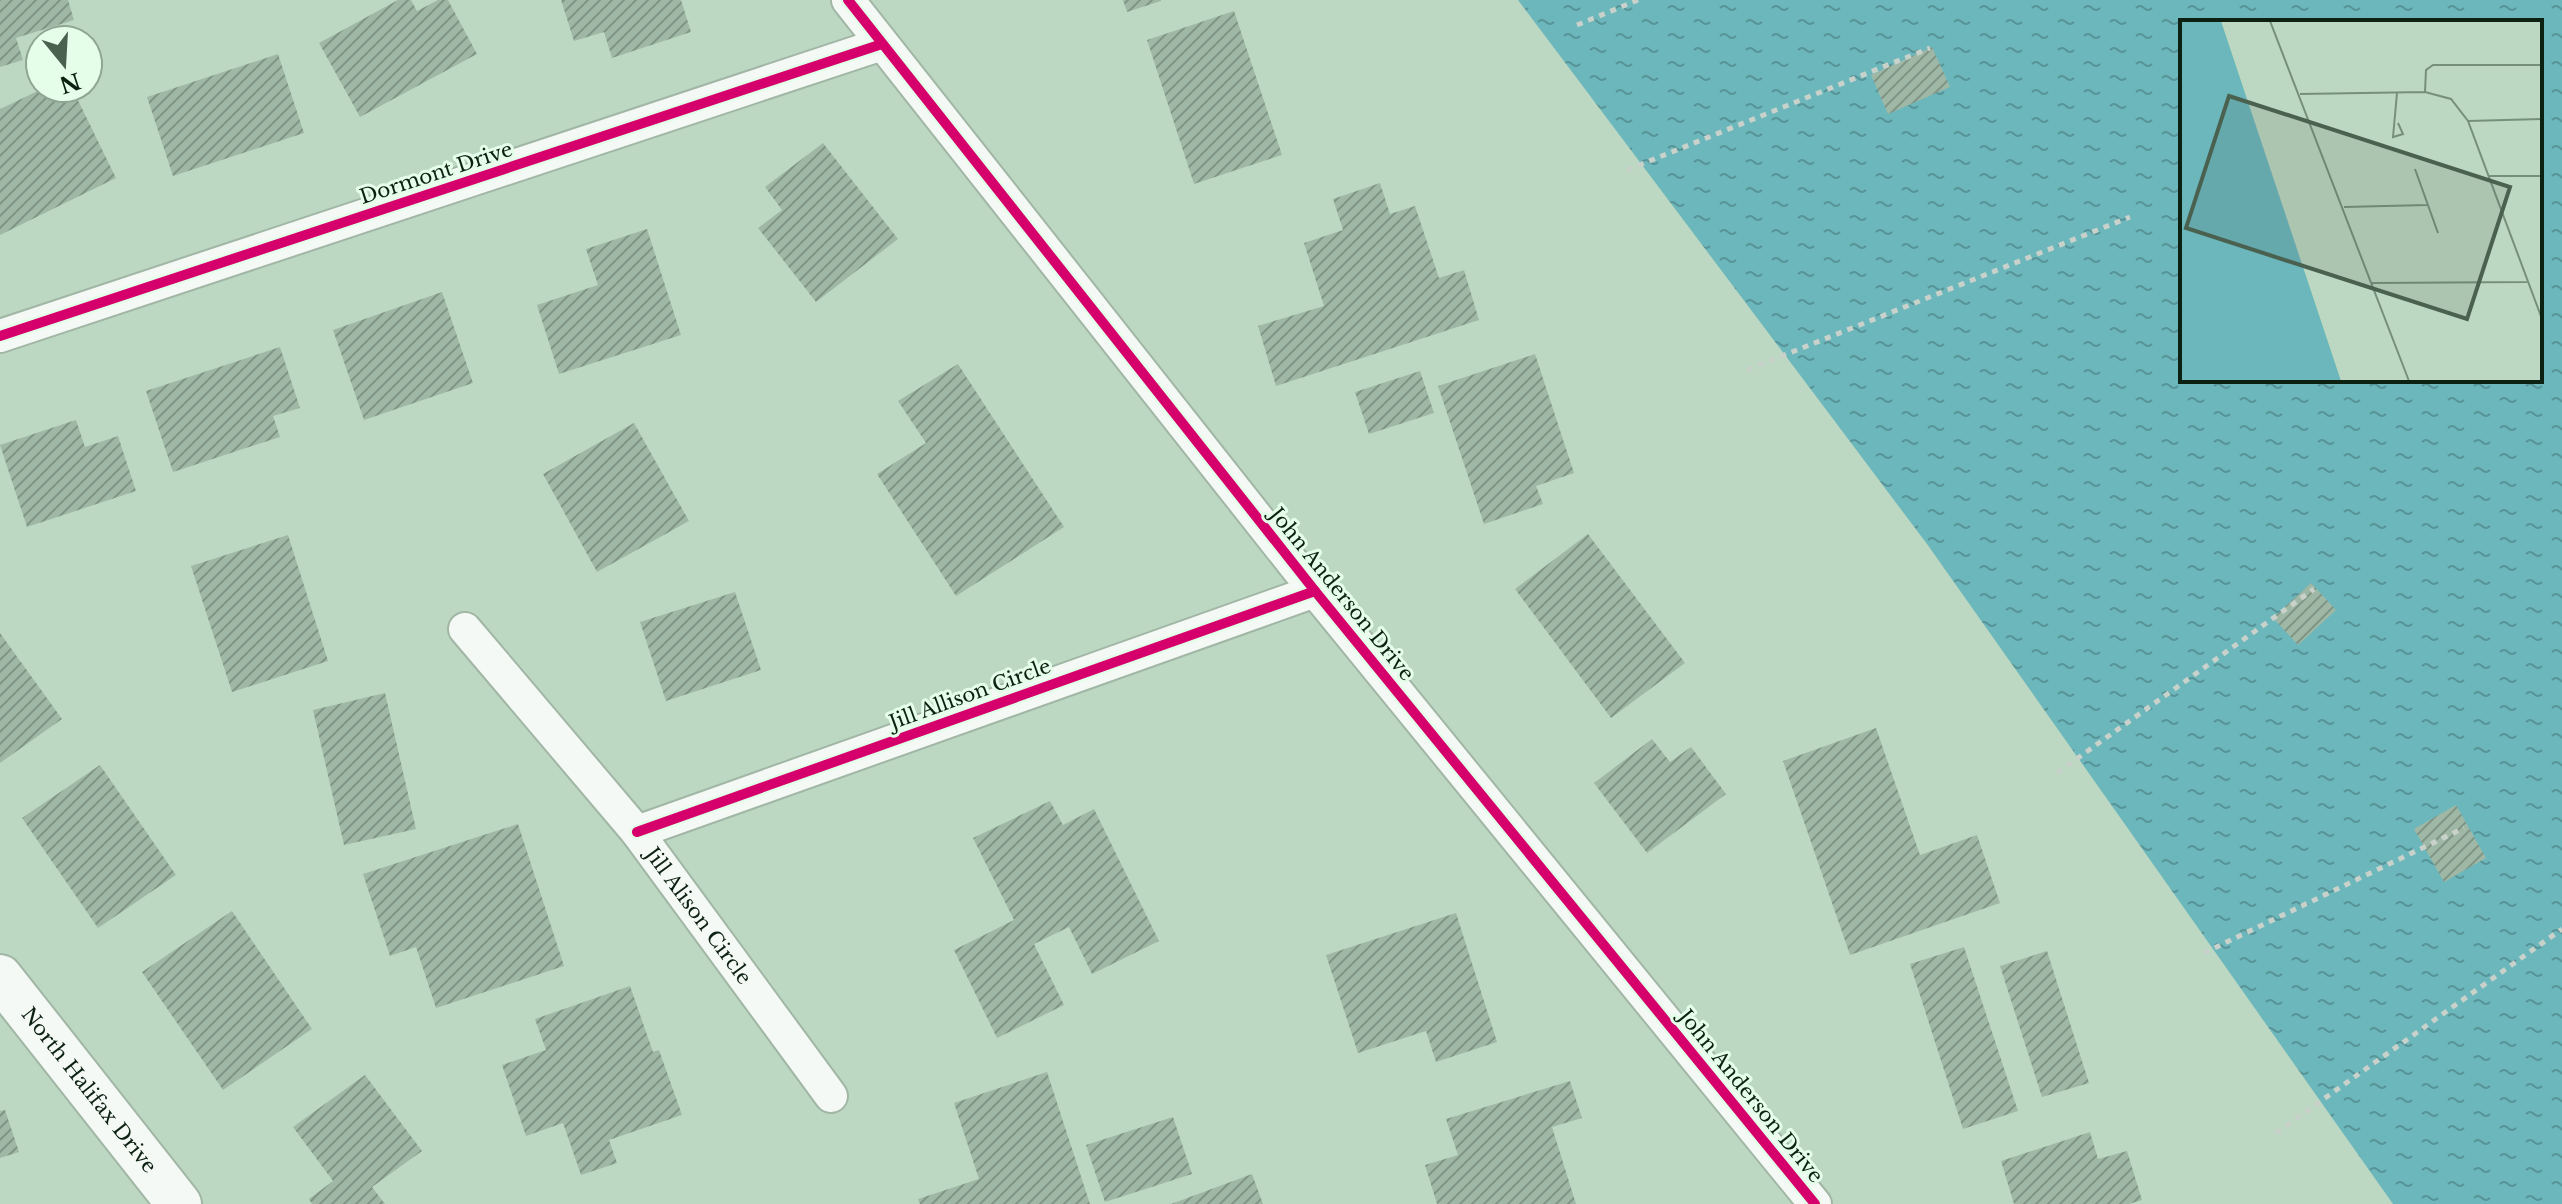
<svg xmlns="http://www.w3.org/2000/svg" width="2562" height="1204" font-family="'Libre Baskerville',serif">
  <defs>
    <pattern id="water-ripples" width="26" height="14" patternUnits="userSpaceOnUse" patternTransform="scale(2)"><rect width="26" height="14" fill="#6cb7bc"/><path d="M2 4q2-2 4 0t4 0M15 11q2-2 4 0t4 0" fill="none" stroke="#579497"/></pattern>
    <pattern id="building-hatch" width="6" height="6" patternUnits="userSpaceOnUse" patternTransform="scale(2)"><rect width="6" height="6" fill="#9fb8a5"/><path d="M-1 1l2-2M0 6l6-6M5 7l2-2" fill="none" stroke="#809585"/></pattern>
  </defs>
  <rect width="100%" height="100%" fill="#bcd8c2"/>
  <path fill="url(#water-ripples)" fill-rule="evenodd" d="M1518 0H2562V1204H2393L1927 544ZM2182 22H2540V380H2182Z"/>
  <g fill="url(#building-hatch)">
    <polygon points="0,0 68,0 74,20 16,38 23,60 0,67"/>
    <polygon points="398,0 411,0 417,11 438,0 448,0 477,54 360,117 319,43"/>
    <polygon points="561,0 681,0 691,32 612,58 604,32 574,41"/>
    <polygon points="1123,0 1161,0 1161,1 1127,12"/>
    <polygon points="1234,11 1282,155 1194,184 1147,40"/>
    <polygon points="1932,47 1950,87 1888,114 1871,75"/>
    <polygon points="278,54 304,133 173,176 147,97"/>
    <polygon points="44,88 72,88 116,178 0,235 0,109"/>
    <polygon points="823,143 898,239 816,302 758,228 782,210 765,187"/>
    <polygon points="1380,183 1390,214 1415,206 1439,278 1464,270 1479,320 1276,386 1258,326 1324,306 1304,243 1343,230 1333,199"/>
    <polygon points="647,229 681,335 559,374 537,305 598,285 586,249"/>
    <polygon points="442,292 473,383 364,420 333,330"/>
    <polygon points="280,347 300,408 273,416 280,437 173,472 146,391"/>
    <polygon points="1535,354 1574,473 1536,486 1543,504 1484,524 1438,386"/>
    <polygon points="958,364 1064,527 956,596 877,474 926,443 898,401"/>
    <polygon points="1420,371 1434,413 1369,434 1355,392"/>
    <polygon points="76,420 85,447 118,436 136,491 27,527 0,445"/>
    <polygon points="634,423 689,521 597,572 543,474"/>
    <polygon points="1588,534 1685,663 1611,718 1515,589"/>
    <polygon points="288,535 328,661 232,692 191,566"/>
    <polygon points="2311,583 2336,610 2298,645 2273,618"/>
    <polygon points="735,592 761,670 666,701 640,622"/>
    <polygon points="0,633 62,719 0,763"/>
    <polygon points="385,693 416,829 344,845 313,710"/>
    <polygon points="1876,728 1920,855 1977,835 2000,903 1850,955 1783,761"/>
    <polygon points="1652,739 1670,762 1691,747 1726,794 1647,853 1594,783"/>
    <polygon points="100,765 176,875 98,928 22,818"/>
    <polygon points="1050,801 1063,825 1094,809 1159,941 1092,974 1069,927 1034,944 1064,1005 997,1038 954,950 1014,920 973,838"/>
    <polygon points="2456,805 2486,858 2444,882 2414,829"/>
    <polygon points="518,824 564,966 436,1008 416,947 390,956 363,874"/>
    <polygon points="232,911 312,1029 223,1090 142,972"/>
    <polygon points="1456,913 1497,1042 1436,1062 1426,1031 1358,1053 1326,955"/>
    <polygon points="1964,947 2018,1111 1963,1129 1910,964"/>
    <polygon points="2047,951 2089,1083 2042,1097 2000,966"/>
    <polygon points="630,986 653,1052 659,1050 682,1115 609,1140 617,1163 581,1175 563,1123 526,1136 502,1065 546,1050 535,1019"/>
    <polygon points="1047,1072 1090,1204 920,1204 918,1199 979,1179 954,1103"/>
    <polygon points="365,1075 422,1151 372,1187 385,1204 312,1204 309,1199 333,1181 293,1127"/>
    <polygon points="1570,1081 1582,1118 1552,1127 1576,1204 1437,1204 1425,1165 1458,1155 1446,1119"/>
    <polygon points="5,1110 19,1152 0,1158 0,1111"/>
    <polygon points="1173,1117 1192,1174 1105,1202 1086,1145"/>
    <polygon points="2090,1132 2098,1159 2127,1151 2142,1200 2129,1204 2014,1204 2001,1161"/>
    <polygon points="1252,1174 1263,1204 1171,1204"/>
  </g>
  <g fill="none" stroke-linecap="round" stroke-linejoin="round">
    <g stroke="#a1b6a5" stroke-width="36">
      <g id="street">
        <polyline points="848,0 1315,591 1815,1204"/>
        <polyline points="0,336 882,44"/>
        <path id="s1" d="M465 629 637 832 831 1096"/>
        <polyline points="637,832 1315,591"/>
      </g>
    </g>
    <g stroke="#a1b6a5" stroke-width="48">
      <g id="secondary">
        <path id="s2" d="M0 977 179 1204"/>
      </g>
    </g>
    <g stroke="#c8d1ca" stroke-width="5" stroke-dasharray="6 6" stroke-linecap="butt">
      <polyline points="1577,25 1638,0"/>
      <polyline points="1627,170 1930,48"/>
      <polyline points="1747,370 2130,217"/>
      <polyline points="2057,773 2314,589"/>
      <polyline points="2204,953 2464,828"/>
      <polyline points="2276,1133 2562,929"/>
    </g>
    <use href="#street" stroke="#f5f9f6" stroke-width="32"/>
    <use href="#secondary" stroke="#f5f9f6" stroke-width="44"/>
    <g stroke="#e4fee9" stroke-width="15">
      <g id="cycleway">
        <polyline points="848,0 1315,591 1815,1204"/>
        <polyline points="0,336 882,44"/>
        <polyline points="637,832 1315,591"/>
      </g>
    </g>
    <use href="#cycleway" stroke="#d6006c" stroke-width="10"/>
  </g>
  <g text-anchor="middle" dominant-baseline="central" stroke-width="6" stroke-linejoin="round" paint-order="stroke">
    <g font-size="20" fill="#0d2112" stroke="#e4fee9">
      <text transform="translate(436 173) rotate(-18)">Dormont Drive</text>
      <text transform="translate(1342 594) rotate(51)">John Anderson Drive</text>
      <text transform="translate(970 694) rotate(-20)">Jill Allison Circle</text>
      <text stroke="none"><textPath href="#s1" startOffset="370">Jill Alison Circle</textPath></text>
      <text stroke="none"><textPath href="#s2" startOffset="144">North Halifax Drive</textPath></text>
      <text transform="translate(1751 1096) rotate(51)">John Anderson Drive</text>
    </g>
  </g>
  <g transform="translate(2180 20)">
    <rect width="362" height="362" fill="#bcd8c2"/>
    <path d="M0 1H41L161 361H0Z" fill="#6cb7bc"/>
    <path fill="none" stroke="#768f7c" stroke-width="2" d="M90 1 229 361M245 72 246 50 253 45H362M217 73 213 117 223 114 218 103M120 74 245 72 271 79 288 101 362 299M288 101 362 99M235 149 258 213M308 156H362M164 187 247 185M192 263 347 262"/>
    <path fill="#4a6150" fill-opacity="0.15" stroke="#4a6150" stroke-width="4" d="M49 76 330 167 287 299 6 208Z"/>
    <rect width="362" height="362" fill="none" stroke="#0d2112" stroke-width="4"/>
  </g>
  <g transform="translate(64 64) rotate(162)"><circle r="38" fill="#e4fee9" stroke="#8ea693" stroke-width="2"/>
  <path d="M0-6L14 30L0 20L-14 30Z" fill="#4a6150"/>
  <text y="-12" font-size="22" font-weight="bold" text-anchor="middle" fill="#0d2112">N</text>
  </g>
</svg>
